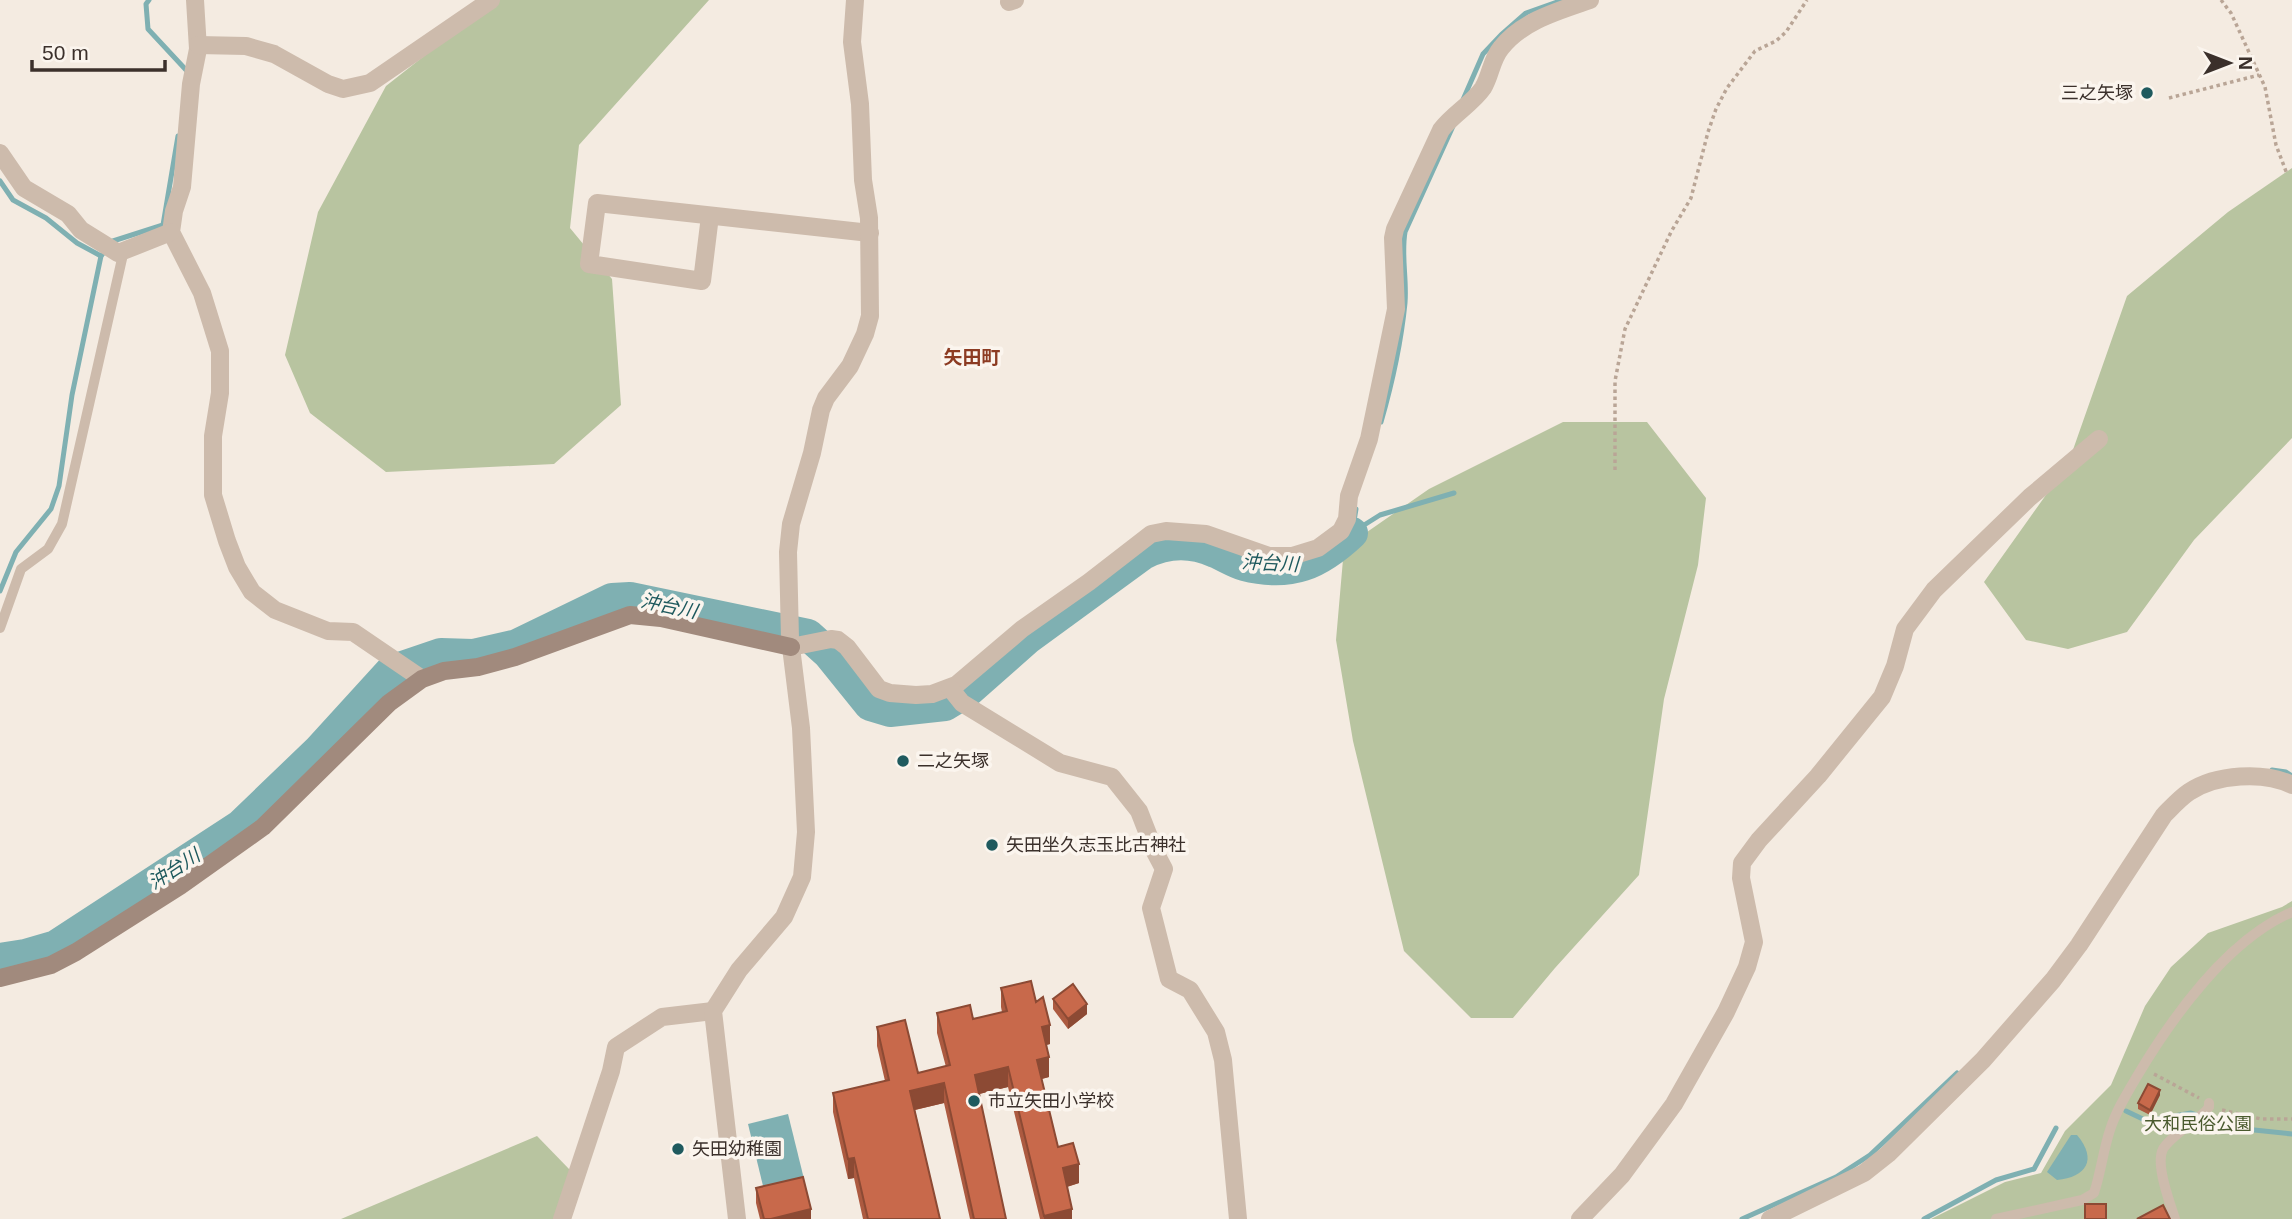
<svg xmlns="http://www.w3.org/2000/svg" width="2292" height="1219" font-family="Helvetica,'Noto Sans JP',sans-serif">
  <rect width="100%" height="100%" fill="#f4ebe1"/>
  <g fill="#b8c4a0">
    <polygon points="495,0 709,0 579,145 570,228 612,279 621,405 554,464 386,472 310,413 285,355 318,212 386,86"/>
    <polygon points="2292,168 2292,438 2194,540 2127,632 2068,649 2026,640 1984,582 2068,464 2127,296 2228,212"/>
    <polygon points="1563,422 1647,422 1706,498 1698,565 1664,699 1639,875 1555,968 1513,1018 1471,1018 1404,951 1353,741 1336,640 1344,548 1429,489"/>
    <polygon points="2292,901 2292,1219 1931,1219 2005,1182 2041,1173 2065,1131 2111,1085 2145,1006 2171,967 2208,933 2282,907"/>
    <polygon points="537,1136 570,1170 570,1219 341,1219"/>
  </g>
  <g fill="#7fb0b2">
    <polygon points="788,1114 804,1179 764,1190 748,1124"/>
    <path d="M2071 1135H2077C2098 1160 2086 1177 2057 1180L2047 1172Z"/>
  </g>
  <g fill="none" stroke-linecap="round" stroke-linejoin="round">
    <g stroke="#7fb0b2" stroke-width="5">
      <polyline points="149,0 146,4 148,29 187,71"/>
      <polyline points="1462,102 1483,54 1501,35 1526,13 1563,0"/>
      <polyline points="0,181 13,200 46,218 77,243 101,256"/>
      <path d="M1381 422C1392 384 1401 343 1405 303 1407 279 1401 256 1405 232L1454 124"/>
      <polyline points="1353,532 1380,515 1454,493"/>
      <polyline points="1352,533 1356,509"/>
      <polyline points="0,591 16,552 51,509 59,486 72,395 101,256 113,241 163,225 178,136"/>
      <polyline points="2272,770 2286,772 2292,776"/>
      <polyline points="2126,1111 2147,1121 2191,1113 2235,1128 2292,1134"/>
      <polyline points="1742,1219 1836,1177 1870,1155 1957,1073"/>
      <polyline points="1924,1219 1996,1180 2034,1169 2056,1128"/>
    </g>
    <path stroke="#7fb0b2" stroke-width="32" d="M0 959 25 955 56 946 240 826 319 750 391 671 441 654 473 655 517 645 612 599 630 598 808 635 828 653 870 705 890 711 945 705 968 691 1028 638 1143 554C1166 542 1191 541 1215 552 1225 556 1234 562 1244 565 1291 577 1319 564 1352 533"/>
    <g stroke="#b9a596" stroke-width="3.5" stroke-dasharray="3.5 3.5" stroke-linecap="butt">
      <polyline points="2221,0 2231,13 2265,87 2276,145 2287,174"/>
      <polyline points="2169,98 2259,75"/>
      <polyline points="1615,470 1615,381 1625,329 1671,232 1691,198 1708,132 1716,109 1727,88 1755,51 1776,41 1786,32 1807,0"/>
      <polyline points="2154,1074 2199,1098"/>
      <polyline points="2222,1110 2261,1119 2292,1119"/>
    </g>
    <g stroke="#cdbbac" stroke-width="10">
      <polyline points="0,628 21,569 48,549 62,524 124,250"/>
      <path d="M1996 1219 2082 1200 2094 1193C2101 1172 2103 1151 2110 1130 2116 1111 2126 1095 2136 1078 2171 1019 2227 940 2292 912"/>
      <path d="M2175 1219C2170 1203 2155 1164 2163 1149 2170 1137 2194 1122 2205 1112L2209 1107V1103"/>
    </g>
    <g stroke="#cdbbac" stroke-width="18">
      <polyline points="195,0 198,49 191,84 182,187 174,211 171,232 202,293 220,351 220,393 213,436 213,495 227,541 237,567 252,592 275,610 328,631 353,632 422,679"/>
      <polyline points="1009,2 1015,0"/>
      <polyline points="198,45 246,46 274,54 328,84 343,89 370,83 491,0"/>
      <polyline points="0,153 24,188 68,214 81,230 118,253 171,232"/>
      <polyline points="710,216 702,281 589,264 597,203 870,233"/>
      <path d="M791 647 831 639 838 640 847 647 879 689 890 693 916 695 932 694 956 685 1022 629 1089 582 1151 534 1166 531 1206 534 1269 556H1292L1318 548 1341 531 1347 519 1349 496 1369 439 1396 309 1393 238 1395 229 1441 130C1453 114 1472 104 1483 88 1491 75 1491 60 1501 48 1522 21 1558 11 1590 0"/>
      <polyline points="950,688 962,703 1060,763 1112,777 1139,811 1155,852 1164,869 1151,908 1169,979 1190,990 1216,1032 1223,1060 1238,1219"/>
      <polyline points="562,1219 611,1071 616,1047 662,1017 713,1011"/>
      <polyline points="737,1219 713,1011 739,970 784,917 802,877 806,832 801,728 790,639 788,552 791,524 812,453 821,410 826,398 850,366 865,334 870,316 869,218 863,180 860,104 852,42 855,0"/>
      <polyline points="1580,1219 1622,1175 1674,1104 1726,1012 1747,967 1754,942 1741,878 1742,863 1759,840 1818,776 1882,697 1895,666 1905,629 1934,590 2030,497 2099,439"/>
      <path d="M1770 1219 1864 1173 1888 1154 1983 1060 2053 980 2079 945 2164 815C2172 807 2180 798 2189 792 2216 774 2264 771 2292 785"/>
    </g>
    <polyline stroke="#a18a7d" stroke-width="18" points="0,978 51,965 76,952 180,886 263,827 389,703 422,679 444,671 478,667 515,657 630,615 661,618 791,647"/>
  </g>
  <g fill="#ac5a40">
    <polygon points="1001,988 1036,1002 1050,1044 1046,1045 1049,1077 1042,1079 1058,1147 1079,1183 1067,1187 1072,1219 1040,1219 1008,1087 979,1094 1006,1219 970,1219 944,1103 915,1110 940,1219 863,1219 854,1178 848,1179 833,1112 833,1093 885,1081 877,1046 877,1027 918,1073 946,1067 937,1033 937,1013 973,1019 1002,1012 1001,1007"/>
    <polygon points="1053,999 1087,1014 1068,1029 1053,1009"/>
    <polygon points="2160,1095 2150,1115 2138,1109 2138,1103"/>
    <polygon points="756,1188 811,1219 760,1219 756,1203"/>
  </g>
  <g fill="#8c4a34">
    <polygon points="1087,1004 1087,1014 1068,1029 1068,1019"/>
    <polygon points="1050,1025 1050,1044 1042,1046 1042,1027"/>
    <polygon points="1049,1057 1049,1077 1037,1080 1037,1060"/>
    <polygon points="1008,1067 1008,1087 975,1095 975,1075"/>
    <polygon points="944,1083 944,1103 910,1111 910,1091"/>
    <polygon points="2160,1090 2160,1095 2150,1115 2150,1110"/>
    <polygon points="854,1158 854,1178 848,1179 848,1159"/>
    <polygon points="1079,1164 1079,1183 1063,1188 1063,1168"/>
    <polygon points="811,1209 811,1219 771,1219"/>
    <polygon points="1072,1209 1072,1219 1044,1219 1044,1216"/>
  </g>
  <g fill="#c8694b" stroke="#8c4a34" stroke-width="2">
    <polygon points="1031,981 1036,1002 1043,997 1050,1025 1042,1027 1049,1057 1037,1060 1058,1147 1073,1143 1079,1164 1063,1168 1072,1209 1044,1216 1008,1067 975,1075 1006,1219 974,1219 944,1083 910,1091 940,1219 868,1219 854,1158 848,1159 833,1093 889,1080 877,1027 905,1020 918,1073 950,1065 937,1013 970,1005 973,1019 1007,1011 1001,988"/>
    <polygon points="1073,984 1087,1004 1068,1019 1053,999"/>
    <polygon points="2148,1084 2160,1090 2150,1110 2138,1103"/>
    <polygon points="803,1177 811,1209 771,1219 764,1219 756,1188"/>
    <rect x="2085" y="1204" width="21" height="15"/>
    <polygon points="2163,1205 2170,1219 2137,1219"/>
  </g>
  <g fill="#1f5a5e" stroke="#fbf5ee" stroke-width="2.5">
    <circle cx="2147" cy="93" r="7"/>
    <circle cx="903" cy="761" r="7"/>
    <circle cx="992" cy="845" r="7"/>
    <circle cx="974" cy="1101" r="7"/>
    <circle cx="678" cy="1149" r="7"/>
  </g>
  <g text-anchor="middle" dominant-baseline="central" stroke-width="7" stroke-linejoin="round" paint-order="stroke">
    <g font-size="18" fill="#3b302b" stroke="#fbf5ee" text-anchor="start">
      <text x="2133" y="93" text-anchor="end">三之矢塚</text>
      <text x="917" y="761">二之矢塚</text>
      <text x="1006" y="845">矢田坐久志玉比古神社</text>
      <text x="988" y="1101">市立矢田小学校</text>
      <text x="692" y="1149">矢田幼稚園</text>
    </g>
    <g font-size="18" fill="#4a5a2e" stroke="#fbf5ee">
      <text x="2198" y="1124">大和民俗公園</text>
    </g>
    <g font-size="19" font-weight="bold" fill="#8c3b22" stroke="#fbf5ee">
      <text x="972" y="357">矢田町</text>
    </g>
    <g font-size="19" font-style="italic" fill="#1f5a5e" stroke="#fbf5ee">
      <text transform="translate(1270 563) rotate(3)">沖台川</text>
      <text transform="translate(669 606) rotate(12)">沖台川</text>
      <text transform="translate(174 869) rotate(-33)">沖台川</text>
    </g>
  </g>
  <g transform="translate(2229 63) rotate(90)" stroke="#fbf5ee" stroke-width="5" paint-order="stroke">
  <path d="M0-5L12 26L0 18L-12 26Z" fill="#3b302b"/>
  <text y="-10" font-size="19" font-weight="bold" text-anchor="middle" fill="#3b302b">N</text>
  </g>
  <path d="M32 60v10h133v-10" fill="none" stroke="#3b302b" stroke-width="3.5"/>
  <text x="42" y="60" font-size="21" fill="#3b302b" stroke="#fbf5ee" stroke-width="5" paint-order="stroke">50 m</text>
</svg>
